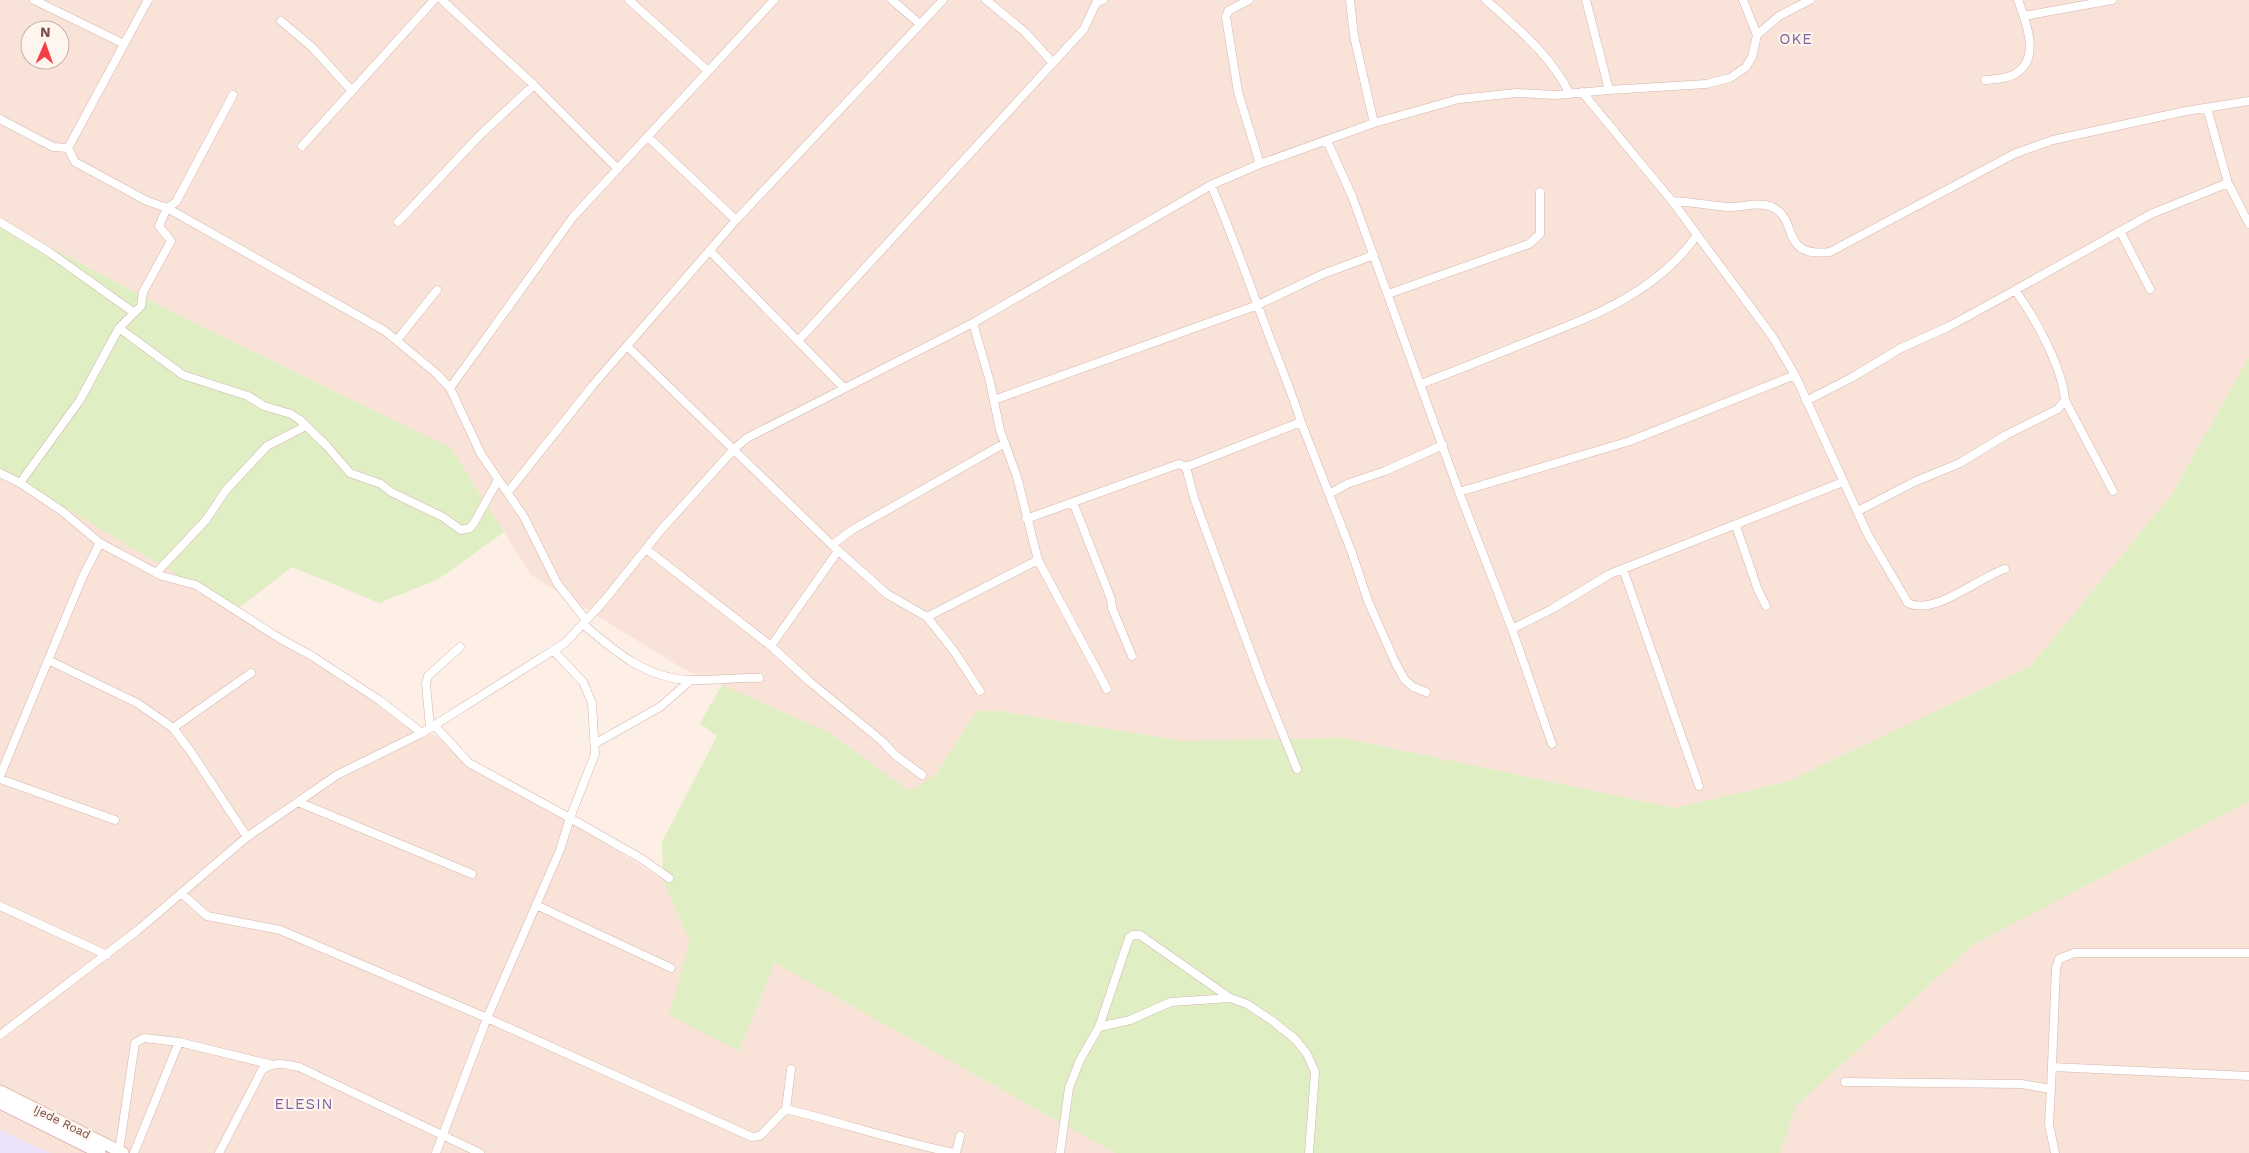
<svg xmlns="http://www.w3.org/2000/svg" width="2249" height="1153" viewBox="0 0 2249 1153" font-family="'Work Sans',sans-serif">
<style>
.residential{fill:#f9e2d7;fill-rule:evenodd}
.education{fill:#ece3fb}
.green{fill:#dfeec3}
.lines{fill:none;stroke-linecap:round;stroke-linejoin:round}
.street-casing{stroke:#d4b5ad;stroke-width:9}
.secondary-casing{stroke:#dab6ad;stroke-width:13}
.street{stroke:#fff;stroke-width:8}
.secondary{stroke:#fff;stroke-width:11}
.labels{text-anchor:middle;stroke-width:4;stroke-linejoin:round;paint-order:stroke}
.street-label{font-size:12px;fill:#7b4d48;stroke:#fff5ef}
.quarter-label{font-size:15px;letter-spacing:1px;fill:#7c639f;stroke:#fff5ef}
</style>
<rect width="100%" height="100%" fill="#feefe6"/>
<path class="residential" d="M0,0H2249V357L2172,494L2031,666L1786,782L1675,808L1343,738L1182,741L999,711H977L936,774L910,791L828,732L682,668L531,575L451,448L172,312L0,220ZM30,30H60V60H30Z
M0,469L204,590L663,880L690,942L670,1015L739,1051L775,963L1115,1153H0Z
M2249,801V1153H1780L1796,1106L1974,944Z"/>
<path class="education" d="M0,1130L50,1153H0Z"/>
<path class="green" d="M0,220L172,312L451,448L504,532L437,580L379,603L292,567L236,610L0,469Z
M2249,357V801L1974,944L1796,1106L1780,1153H1115L775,963L739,1051L669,1015L690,942L663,880L662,842L717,736L700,723L722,685L828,732L910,791L936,774L977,711H999L1182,741L1343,738L1675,808L1786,782L2031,666L2172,494Z"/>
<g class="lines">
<defs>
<path id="street" d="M34,0L124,44
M148,0L68,148L75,162L147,201L167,208L385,331L437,374L450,388L481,454L524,517L557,583L586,620
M442,0L534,85L617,168
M629,0L708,71
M892,0L920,24
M986,0L1025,32L1053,63
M1249,0L1228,11L1226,17L1238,92L1260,164
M1350,0L1354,36L1374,123
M1486,0C1518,29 1550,54 1570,94
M1586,0L1609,90
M2024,16L2112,0
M281,21L312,47L352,91
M1757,35L1779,16L1810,0
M1985,80C1996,79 2010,79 2019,71C2040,56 2025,19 2018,0
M1582,92L1672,201L1772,336L1795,375L1868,535L1908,603C1935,616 1979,577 2005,569
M0,119L53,147L68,148
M648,137L736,220
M1327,141L1352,196L1459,492L1512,629L1552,744
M302,146L434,0
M2228,183L2249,224
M1211,185C1234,238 1252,292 1273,346C1283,372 1293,396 1301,422L1352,553L1368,601L1396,664L1405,680L1413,687L1426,692
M1672,201C1690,202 1708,205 1726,207C1740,208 1759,201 1772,207C1800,219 1778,258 1830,252L2014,154L2053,140L2186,111L2249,101
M0,222L49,252L133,312
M398,222L480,135L534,85
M2121,233L2150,289
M710,251L843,387
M1388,294L1529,244L1540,234V192
M973,323L990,382L1000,430L1017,477L1038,560L1107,689
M119,328L183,375L248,396L264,406L291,414L300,420L326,445L350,473L381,484L391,492L443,517L461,530L470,528L474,523L498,480
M397,340L437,290
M798,341L1084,29L1096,3L1103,0
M628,347L832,545L887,594L927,617L954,651L980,691
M1421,384C1458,370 1495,355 1532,340C1594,316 1657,292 1697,235
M450,388L573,217L774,0
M994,400L1258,305L1323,274L1374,255
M2065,400L2113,491
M1806,401L1851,378L1901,348L1948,327L2001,298L2151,214L2228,183L2207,108
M1186,467L1301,422
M0,473L20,483L62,511L100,543L162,576L196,585L279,638L312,656L379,700L422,733
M20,483L80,400L119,328L141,306L143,292L171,241L159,226L167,208L176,202L233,95
M508,492L593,385L736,220L943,0
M1459,492L1630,441L1795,375
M1329,494L1347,484L1385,471L1443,445
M1073,502L1111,599L1112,608L1132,656
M1858,511L1914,482L1960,463L2006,435L2058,409L2065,400C2062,366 2035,318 2015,290
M1026,519L1179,464L1186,467L1195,501L1261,680L1297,769
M1736,526L1758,590L1766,606
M832,545L852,530L1005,443
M646,549L771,646L810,682L882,741L895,755L922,775
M1623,569L1699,786
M156,573L206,520L226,490L267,446L306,426
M927,617L1038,560
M583,624C614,651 647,679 690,680C713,681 736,677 759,678
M1512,629L1552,609L1610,574L1843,482
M771,646L838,551
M553,650L583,682L592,703L595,754L570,818L642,859L669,878
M48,660L137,703L173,728L191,752L247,837
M434,725L469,763L570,818L560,850L487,1018L436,1153
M430,727L426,684L428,676L460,647
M173,728L251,673
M596,743L660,707L691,680
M0,776L83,576L100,543
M0,779L115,820
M298,802L472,874
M181,893L207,916L280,930L487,1018L752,1137L760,1136L786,1109L791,1069
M536,905L671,968
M0,906L107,955
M1099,1027L1130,1020L1171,1002L1230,998
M0,1035L138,930L247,837L337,775L422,733L565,643L603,602L661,530L734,449L747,438L973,323L1211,185L1260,164L1374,123L1459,99L1517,93L1555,95L1609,90L1706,84L1730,78L1746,67L1752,57L1757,35L1743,0
M2052,1067L2249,1076
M1845,1082L2021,1084L2051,1089L2049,1124L2055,1153
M2051,1089L2056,968L2059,959L2074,953H2249
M786,1109C842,1123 897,1141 954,1153
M119,1151L135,1043L144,1038L179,1042
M134,1153L179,1042L269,1064
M219,1153L262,1070C274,1061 285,1064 299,1067L480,1153
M956,1153L960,1136
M1060,1153L1069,1088L1080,1060L1099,1027L1129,938L1133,935H1140L1230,998L1247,1004L1271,1020L1295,1039L1307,1054L1315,1072L1309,1153"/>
<path id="secondary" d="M0,1091L123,1153
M0,1103L100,1153"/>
</defs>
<use href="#street" class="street-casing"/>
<use href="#secondary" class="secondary-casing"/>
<use href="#street" class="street"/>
<use href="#secondary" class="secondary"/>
</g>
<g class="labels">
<g class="street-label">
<text transform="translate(62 1122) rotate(26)" y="4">Ijede Road</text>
</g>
<g class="quarter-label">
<text x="1796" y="44">OKE</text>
<text x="304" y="1109">ELESIN</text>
</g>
</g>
<g transform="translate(45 45) rotate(2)"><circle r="24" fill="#fff5ef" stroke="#cab2ac"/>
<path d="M0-4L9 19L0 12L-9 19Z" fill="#f44044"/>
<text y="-8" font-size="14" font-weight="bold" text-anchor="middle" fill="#7b4d48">N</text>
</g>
</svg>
